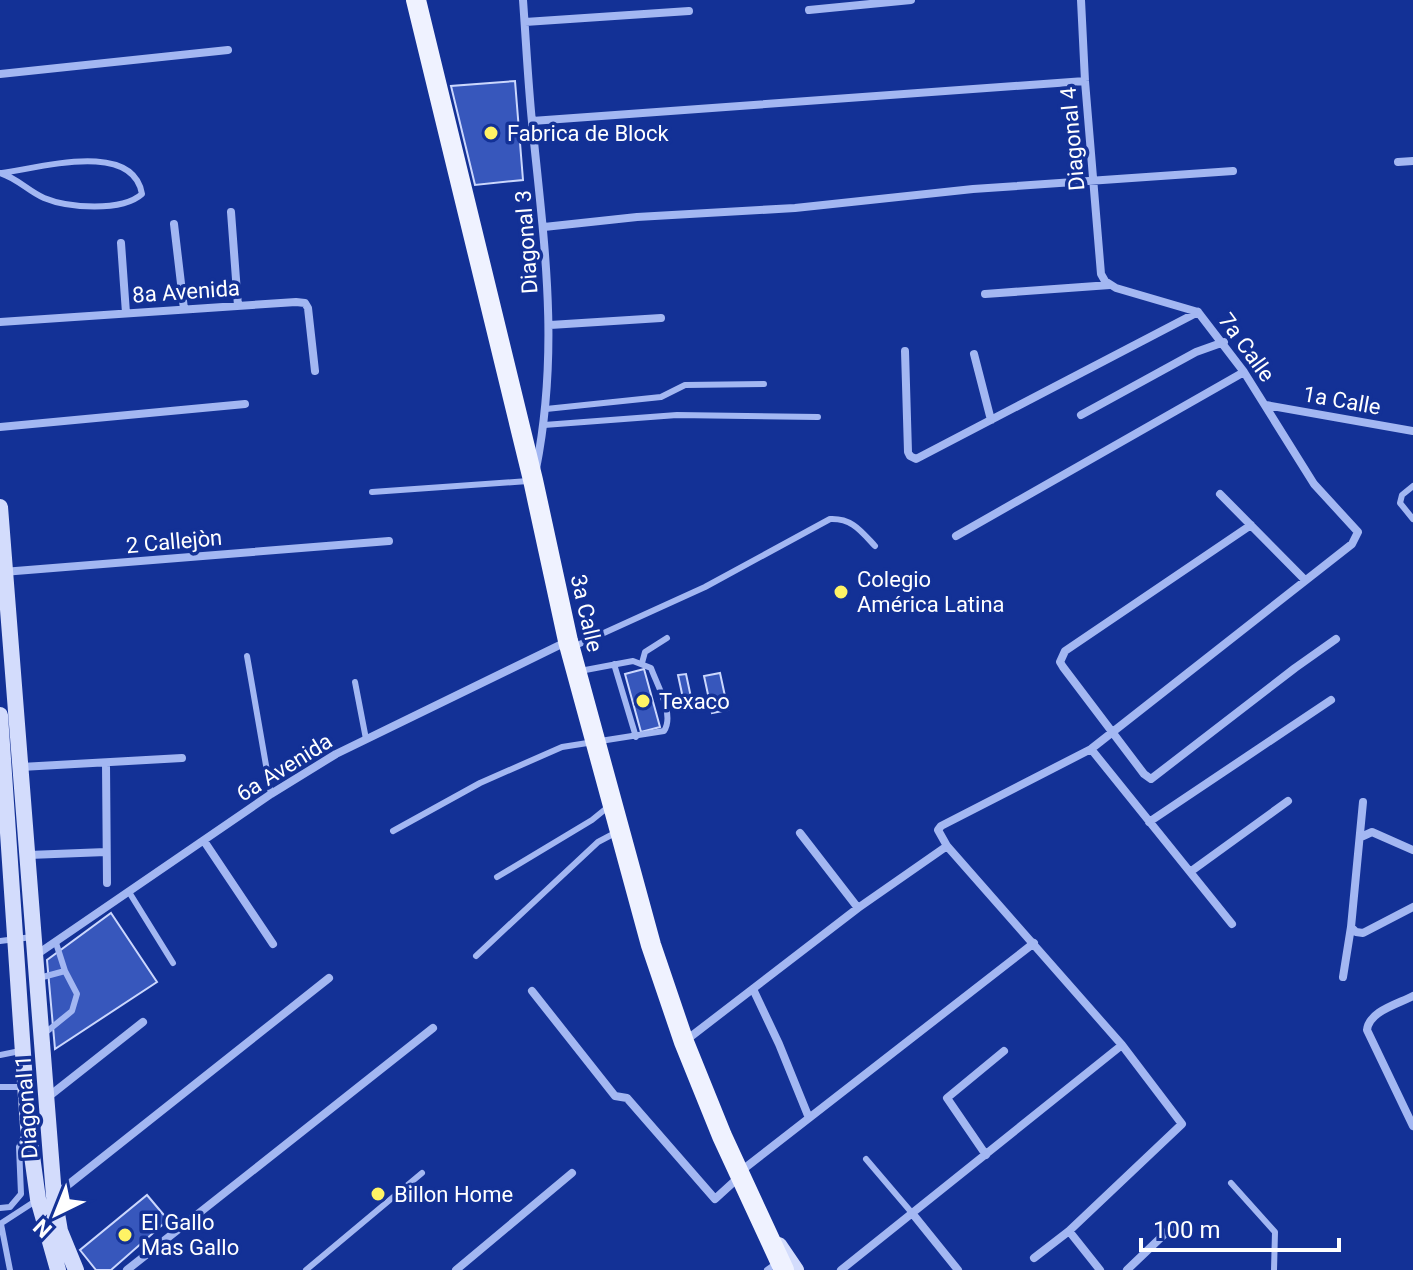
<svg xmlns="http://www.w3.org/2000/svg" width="1413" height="1270" viewBox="0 0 1413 1270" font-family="Roboto,sans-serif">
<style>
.building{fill:#3757bc;stroke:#cbd7fd;stroke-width:2}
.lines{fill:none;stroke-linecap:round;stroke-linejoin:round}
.lane{stroke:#a3b7f2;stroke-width:6}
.street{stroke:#a3b7f2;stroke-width:8}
.secondary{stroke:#d3dcfc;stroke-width:16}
.primary{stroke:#eff2ff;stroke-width:20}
.poi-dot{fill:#fff365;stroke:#133196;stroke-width:3}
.labels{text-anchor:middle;stroke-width:7;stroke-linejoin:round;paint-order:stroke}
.poi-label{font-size:22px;fill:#fff;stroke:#133196;text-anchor:start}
.street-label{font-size:22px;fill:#fff;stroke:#133196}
</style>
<rect width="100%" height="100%" fill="#133196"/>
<path class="building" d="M515,81L523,180L475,185L451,86Z
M644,669L660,727L641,732L625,674Z
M720,673L728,710L712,713L704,676Z
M686,674L692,702L684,703L678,675Z
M111,913L157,982L55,1049L47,960Z
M147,1195L168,1220L111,1270H96L80,1250Z"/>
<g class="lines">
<path class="lane" d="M0,173C17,178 28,191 44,198C68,208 122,212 142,194C133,140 39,168 2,173
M546,409L661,397L685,385L764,384
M544,425L677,415L818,417
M1413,486L1402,495L1400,503L1413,519
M372,492L528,481
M573,647L705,587L830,519C852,518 861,531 875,546
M247,656L271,794
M642,663L645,652L667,638
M614,664L636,737
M355,682L366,739
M393,831L480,783L562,747L664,731C675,715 657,685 651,668L633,661L580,671
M497,877L592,820L608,807
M129,892L173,963
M0,941L32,937
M56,943L65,971
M476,956L598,842L615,833
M39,978L65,971L77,994L72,1011L45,1033
M0,1055L20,1051
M0,1087H24
M866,1159L912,1213
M1231,1183L1275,1232L1274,1270
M0,1208L10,1207L21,1194L19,1147L25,1134
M0,1224L37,1200
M1,1224L10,1270
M306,1270L422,1173
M767,1270L774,1265"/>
<path class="street" d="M523,0C526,41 528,82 532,122C544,243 560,347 536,469
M1081,0L1085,81L1101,274L1105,281L1116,288L1198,312
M809,10L911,0
M525,22L689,11
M0,74L228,50
M532,121L1085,81
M1398,162L1413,161
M231,212L238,306
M174,224L184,309
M544,227L637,217L795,208L973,189L1233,171
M121,243L126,313
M985,294L1110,285
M0,322L296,302L305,303L308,308L315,371
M550,325L661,318
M905,351L908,452L910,456L916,459L1198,312
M974,354L991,420
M1266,405L1413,431
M1081,415L1196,352L1224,342
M0,427L245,404
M1220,494L1305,580
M1251,525L1065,651L1060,662L1063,667L1144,774L1151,779L1295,668L1336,639
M956,536L1244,372
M3,572L389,541
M1091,749L1232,924
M106,764L107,883
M21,767L182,758
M1363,802L1351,927L1356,932L1363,933L1413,907
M1149,822L1331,700
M800,833L858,908
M1361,837L1372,832L1413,850
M204,841L273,944
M29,855L106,852
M1190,872L1288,801
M36,955L271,794L336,754L568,641
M1343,977L1351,927
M753,989L779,1044L809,1118
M532,991L615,1096L627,1098L715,1199L738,1178
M1413,996C1398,1004 1369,1011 1367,1030L1413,1126
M685,1041L858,908L947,846
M48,1097L143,1022
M986,1155L947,1098L1004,1051
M741,1171L1034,943
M54,1196L329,978
M912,1213L958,1270
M1069,1231L1100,1270
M1034,1258L1069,1231L1182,1124L1122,1045L947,846L938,830L941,826L1091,749L1352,544L1358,532L1314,484L1244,372L1198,312
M127,1270L433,1028
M456,1270L572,1173
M841,1270L1122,1045
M1127,1270L1174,1225"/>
<path class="secondary" d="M0,507L54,1196L60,1231L76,1270
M0,715L28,1127L38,1199L58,1270
M779,1245L796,1270"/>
<path class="primary" d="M416,0L533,480L568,641L651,945L684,1042L722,1136L784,1270"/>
</g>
<g class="poi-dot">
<circle cx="491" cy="133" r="8"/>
<circle cx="841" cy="592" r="8"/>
<circle cx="643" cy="701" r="8"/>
<circle cx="378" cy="1194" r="8"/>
<circle cx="125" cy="1235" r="8"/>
</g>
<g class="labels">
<g class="poi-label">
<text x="507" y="141">Fabrica de Block</text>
<text x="857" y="587">Colegio<tspan x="857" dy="25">América Latina</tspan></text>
<text x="659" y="709">Texaco</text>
<text x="394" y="1202">Billon Home</text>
<text x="141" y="1230">El Gallo<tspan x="141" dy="25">Mas Gallo</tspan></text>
</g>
<g class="street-label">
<text transform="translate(1072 139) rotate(-95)" y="8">Diagonal 4</text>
<text transform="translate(526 242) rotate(-94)" y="8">Diagonal 3</text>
<text transform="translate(186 291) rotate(-4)" y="8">8a Avenida</text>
<text transform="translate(1247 347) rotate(54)" y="8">7a Calle</text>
<text transform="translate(1342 400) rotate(10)" y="8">1a Calle</text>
<text transform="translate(174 541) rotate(-5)" y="8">2 Callejòn</text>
<text transform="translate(587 613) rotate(77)" y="8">3a Calle</text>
<text transform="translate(284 767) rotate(-32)" y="8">6a Avenida</text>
<text transform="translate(26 1107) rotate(-94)" y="8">Diagonal 1</text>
</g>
</g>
<g transform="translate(56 1214) rotate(223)" stroke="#133196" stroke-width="6" paint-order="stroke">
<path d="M0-6L14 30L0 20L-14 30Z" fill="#ffffff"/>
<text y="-12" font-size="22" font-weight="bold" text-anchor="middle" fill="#ffffff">N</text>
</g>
<path d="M1141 1238v12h198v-12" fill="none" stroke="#ffffff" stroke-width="4"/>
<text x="1153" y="1238" font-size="24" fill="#ffffff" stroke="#133196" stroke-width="6" paint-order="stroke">100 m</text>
</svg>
